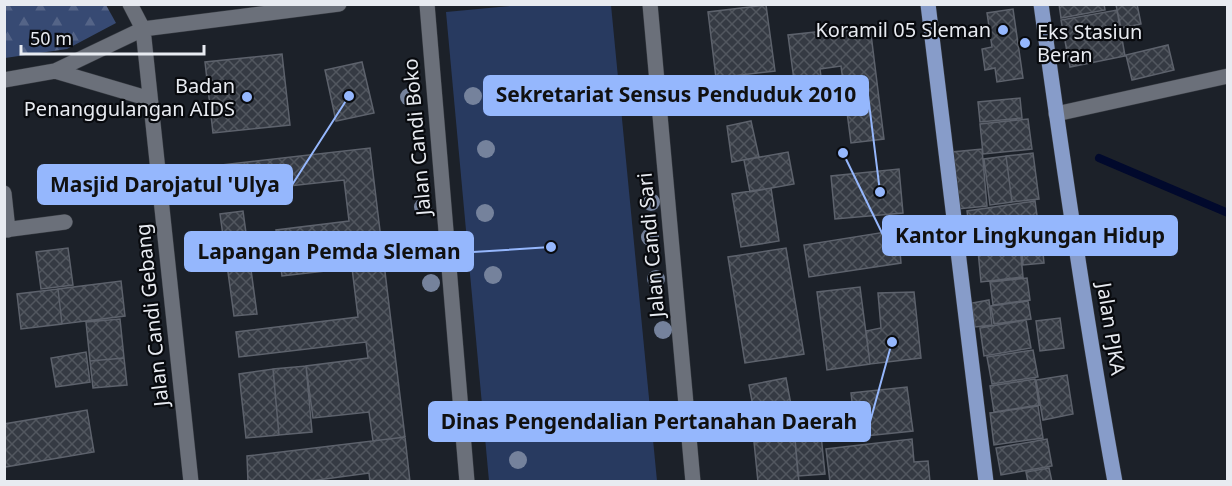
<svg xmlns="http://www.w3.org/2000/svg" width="1232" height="486" viewBox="0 0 1232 486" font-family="'Noto Sans',sans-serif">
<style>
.forest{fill:url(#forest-firs)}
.green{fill:#283a60}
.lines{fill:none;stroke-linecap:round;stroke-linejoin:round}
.stream{stroke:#01092c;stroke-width:8}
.building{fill:url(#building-cross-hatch);stroke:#5d626c;stroke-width:1.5}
.minor-casing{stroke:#383c43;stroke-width:16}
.major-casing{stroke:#383c43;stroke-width:16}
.minor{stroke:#6b707a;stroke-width:15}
.major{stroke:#879cc9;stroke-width:15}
.tree{fill:#75829c}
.poi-dot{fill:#95b7fd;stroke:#080a0e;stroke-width:2}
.labels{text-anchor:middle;stroke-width:4.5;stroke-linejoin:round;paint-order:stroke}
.poi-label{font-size:20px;fill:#e8ebf1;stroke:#080a0e;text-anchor:end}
.street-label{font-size:20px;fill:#e8ebf1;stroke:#080a0e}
.leader{fill:none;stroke:#95b7fd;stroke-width:2}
.callout-dot{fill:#95b7fd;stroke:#080a0e;stroke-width:2}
.callout{fill:#95b7fd;stroke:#95b7fd;stroke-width:2}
.callout-label{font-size:21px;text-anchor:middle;font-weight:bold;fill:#111}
</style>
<defs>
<pattern id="forest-firs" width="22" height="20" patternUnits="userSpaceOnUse" patternTransform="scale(1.5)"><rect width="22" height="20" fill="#374a73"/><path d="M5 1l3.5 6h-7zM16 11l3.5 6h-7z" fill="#546487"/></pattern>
<pattern id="building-cross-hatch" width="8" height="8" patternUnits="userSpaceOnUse" patternTransform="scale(1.5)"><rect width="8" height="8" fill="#353a43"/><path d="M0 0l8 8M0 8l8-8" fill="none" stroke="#52575f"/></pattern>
</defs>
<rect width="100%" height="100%" fill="#1c2129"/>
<path class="forest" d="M4,5H106L116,23L67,49L5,58Z"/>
<path class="green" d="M530,4L611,5L657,481H489L446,12Z"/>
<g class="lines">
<path class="stream" d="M1099,158L1228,213"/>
</g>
<path class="building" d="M1059,4H1104L1105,10L1061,18Z
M1137,4L1141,24L1121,28L1116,5Z
M766,5L775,71L716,78L708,12Z
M1013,9L1023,78L997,82L995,68L985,70L982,49L992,47L987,13Z
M1117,10L1125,56L1070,67L1061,20Z
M870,26L884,139L851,143L841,66L820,69L824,99L797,103L788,35Z
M1168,45L1174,70L1132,80L1126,55Z
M282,54L290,125L213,133L205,62Z
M362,62L374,113L336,121L325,70Z
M1020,98L1022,118L980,122L978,102Z
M1028,119L1032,149L983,154L980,124Z
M751,121L759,157L732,162L727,126Z
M370,148L405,437L373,441L369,412L313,418L306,366L368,358L366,342L239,357L236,332L358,317L352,268L282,276L276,230L349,221L344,180L225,193L222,165Z
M982,149L987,206L957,209L952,152Z
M788,152L794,184L750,192L744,160Z
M1033,153L1039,199L1012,202L1006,156Z
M1006,156L1012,202L990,205L984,159Z
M899,169L903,213L835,219L831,176Z
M771,188L779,241L741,247L732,194Z
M1035,201L1039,230L971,241L967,211Z
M243,211L257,314L234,316L220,214Z
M898,230L901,263L809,277L804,245Z
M1041,232L1044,263L1023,265L1021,234Z
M1019,235L1023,277L981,282L977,240Z
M68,248L73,285L41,289L36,252Z
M786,248L804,354L745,363L728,257Z
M1027,278L1030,300L993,305L990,282Z
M121,281L125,316L62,324L58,289Z
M860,287L870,364L827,370L817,292Z
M58,289L62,324L21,329L17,294Z
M914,292L921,358L870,364L866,331L881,328L878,293Z
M989,300L992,325L975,327L972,303Z
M1028,301L1031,319L994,324L991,306Z
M1060,318L1064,348L1040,351L1036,321Z
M120,319L124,358L90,361L86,322Z
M1026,320L1031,348L984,356L980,328Z
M1033,350L1038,377L992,384L987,357Z
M86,352L90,382L56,387L51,358Z
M124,358L127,385L93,388L90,361Z
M306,366L312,432L279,435L273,369Z
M273,369L279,435L246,438L239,374Z
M1067,375L1073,414L1043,420L1036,380Z
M786,378L794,421L757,428L749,385Z
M1035,379L1039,405L994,412L990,386Z
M907,387L913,431L856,437L851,393Z
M1038,406L1043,438L994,445L990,413Z
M87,410L94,452L5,467L4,424Z
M820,425L825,474L798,476L794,428Z
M405,437L410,482H370L369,473L303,482H248L247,456Z
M795,439L799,482H758L754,442Z
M912,439L914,462L928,461L930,482H830L826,449Z
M1047,439L1052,466L1001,475L996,448Z
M1049,468L1052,482H1028L1026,472Z"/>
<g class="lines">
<defs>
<path id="minor" d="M130,4L143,29L191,482
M427,4L467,482
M650,4L693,482
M55,71L150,99
M4,80L55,71L143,29L339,4
M1056,114L1228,76
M4,193L8,230
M4,230L65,222"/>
<path id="major" d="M928,4L986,482
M1041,4C1063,164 1086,323 1115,482"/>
</defs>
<use href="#minor" class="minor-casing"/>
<use href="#major" class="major-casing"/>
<use href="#minor" class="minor"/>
<use href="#major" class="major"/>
</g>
<g class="tree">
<circle cx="473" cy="96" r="9"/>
<circle cx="409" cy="97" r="9"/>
<circle cx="486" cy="149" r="9"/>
<circle cx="651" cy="202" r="9"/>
<circle cx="423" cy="207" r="9"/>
<circle cx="485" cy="213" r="9"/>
<circle cx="650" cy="237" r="9"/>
<circle cx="493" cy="275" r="9"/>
<circle cx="656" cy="279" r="9"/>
<circle cx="431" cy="283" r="9"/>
<circle cx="663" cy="330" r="9"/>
<circle cx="518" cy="460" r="9"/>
</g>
<g class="poi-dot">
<circle cx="1003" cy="30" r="6"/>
<circle cx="1025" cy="43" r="6"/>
<circle cx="247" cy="97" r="6"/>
</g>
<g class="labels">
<g class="poi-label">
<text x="991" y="37">Koramil 05 Sleman</text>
<text x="1037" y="39" text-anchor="start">Eks Stasiun<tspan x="1037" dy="23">Beran</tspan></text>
<text x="235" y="93">Badan<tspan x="235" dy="23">Penanggulangan AIDS</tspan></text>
</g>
<g class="street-label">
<text transform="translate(417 137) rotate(-95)" y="7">Jalan Candi Boko</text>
<text transform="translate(651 245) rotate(-95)" y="7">Jalan Candi Sari</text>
<text transform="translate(152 315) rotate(-96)" y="7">Jalan Candi Gebang</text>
<text transform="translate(1111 329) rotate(81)" y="7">Jalan PJKA</text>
</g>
</g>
<path class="leader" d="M880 192L868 95M349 96L292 185M843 153L883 235M551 247L473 252M892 342L870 422"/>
<g class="callout-dot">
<circle cx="880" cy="192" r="6"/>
<circle cx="349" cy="96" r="6"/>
<circle cx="843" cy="153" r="6"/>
<circle cx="551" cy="247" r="6"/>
<circle cx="892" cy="342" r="6"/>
</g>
<g class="callout">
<rect x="484" y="76" width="384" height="39" rx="6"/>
<rect x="38" y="165" width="254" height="39" rx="6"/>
<rect x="883" y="216" width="294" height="39" rx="6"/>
<rect x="185" y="232" width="288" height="39" rx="6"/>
<rect x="429" y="402" width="441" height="39" rx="6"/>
</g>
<g class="callout-label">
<text x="676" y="102">Sekretariat Sensus Penduduk 2010</text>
<text x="165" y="192">Masjid Darojatul 'Ulya</text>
<text x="1030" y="243">Kantor Lingkungan Hidup</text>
<text x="329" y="259">Lapangan Pemda Sleman</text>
<text x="649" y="429">Dinas Pengendalian Pertanahan Daerah</text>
</g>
<rect width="1232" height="486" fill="none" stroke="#e8ebf1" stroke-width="12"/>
<path d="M21 45v9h183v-9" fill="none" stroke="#e8ebf1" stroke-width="3"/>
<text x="30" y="45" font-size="18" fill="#e8ebf1" stroke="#080a0e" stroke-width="4.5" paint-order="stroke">50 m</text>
</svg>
